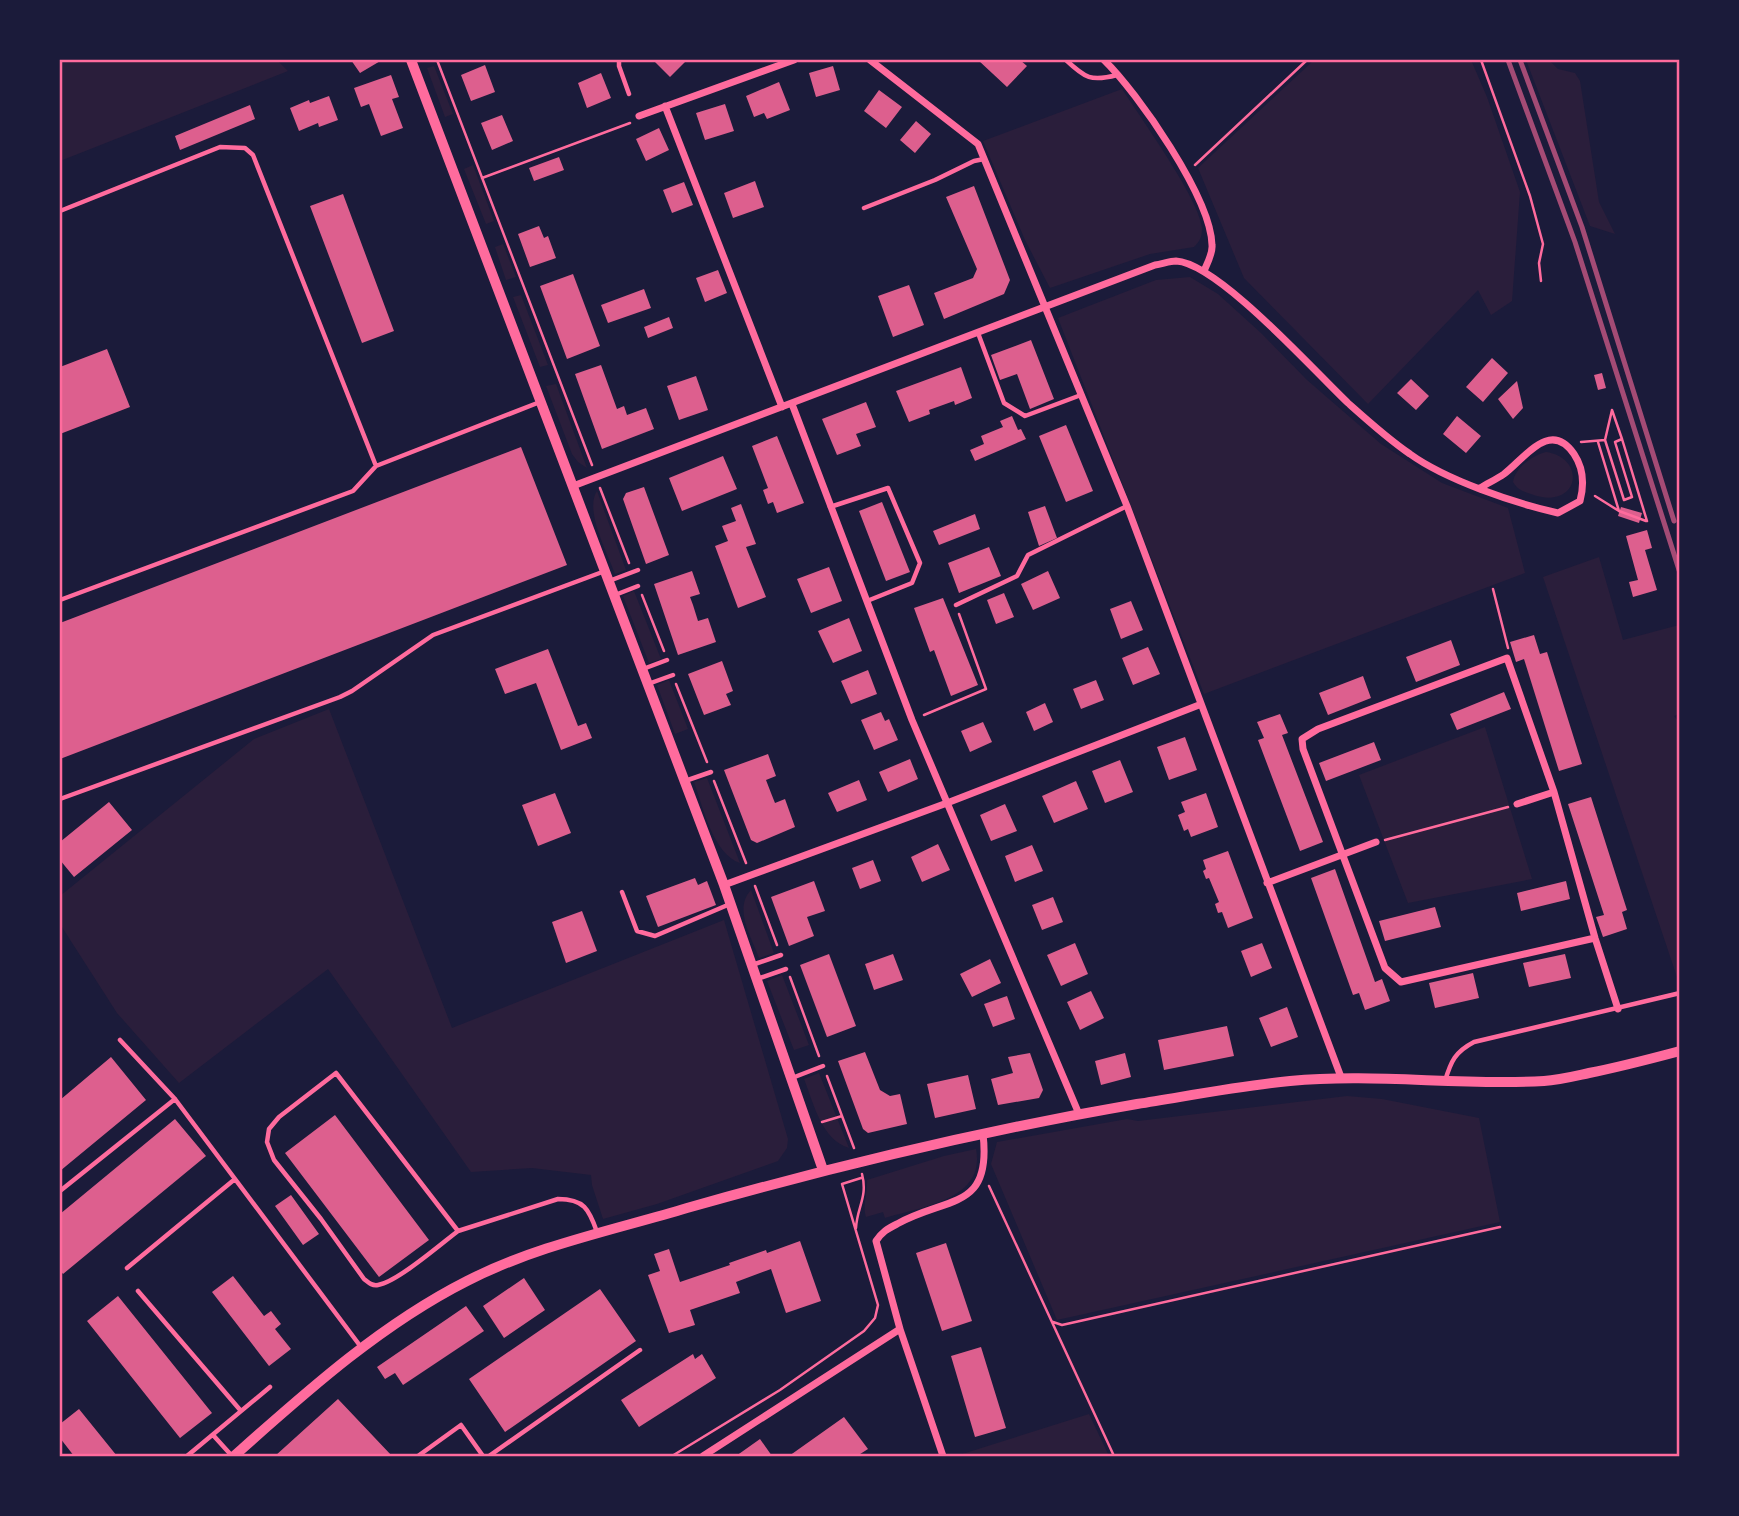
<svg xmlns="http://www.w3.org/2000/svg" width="1739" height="1516" viewBox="0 0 1739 1516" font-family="Lato,sans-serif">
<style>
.green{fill:#2a1e3b}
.building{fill:#dd5f8e}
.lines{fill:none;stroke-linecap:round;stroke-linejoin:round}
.path{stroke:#ff6b9d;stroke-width:2.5}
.service{stroke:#ff6b9d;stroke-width:4.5}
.minor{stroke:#ff6b9d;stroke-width:7}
.tertiary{stroke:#ff6b9d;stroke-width:10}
.rail{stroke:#a44b75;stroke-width:5}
.neatline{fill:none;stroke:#ff6b9d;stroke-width:2.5}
</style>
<rect width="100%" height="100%" fill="#1b1b3a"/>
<path class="green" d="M60,60H277L288,71L60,161Z
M1314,60H1471L1487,97L1520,192L1512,301L1491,315L1478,290L1368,404L1244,278L1198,168Z
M1526,60H1549L1558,69L1575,73L1580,81L1599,202L1615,234L1590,226Z
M434,66L453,114L445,117L427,68Z
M1122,89C1140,117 1200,200 1202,228C1202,237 1200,241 1194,247L1150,254L1050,288L1025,240L983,141Z
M473,165L494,221L486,224L464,169Z
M503,244L516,277L506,280L495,247Z
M1190,277L1218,294L1261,333L1307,380L1381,444L1442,483L1508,508L1525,573L1204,694L1058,318L1156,280Z
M521,295L548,365L540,367L513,297Z
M556,384L587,468L578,462L572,454L546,386Z
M1546,452C1588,458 1579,512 1531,494C1522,491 1518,490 1513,482C1515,468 1533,455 1546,452Z
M597,491L626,570L615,574C608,554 584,510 597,491Z
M1599,557L1623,640L1679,625V714L1674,716L1680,723L1679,983L1543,577Z
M634,591L661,659L649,663L623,596Z
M669,680L688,729L675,734L657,685Z
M329,709L452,1028L724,920L788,1139L787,1148L778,1161L657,1204L603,1219L592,1185L591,1175L532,1168L471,1172L328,969L179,1083L117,1013L60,924V896L254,739Z
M1485,727L1532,879L1408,903L1359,775Z
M707,778L740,863C713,854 703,807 694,782Z
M751,890L774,953L759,958C752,938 733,909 751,890Z
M782,975L809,1045L794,1050L767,981Z
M819,1073L849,1148C821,1139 814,1104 804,1079Z
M1347,1096L1382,1099L1479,1118L1500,1222L1057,1320L991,1164L997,1142L1127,1119L1138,1121Z
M976,1149C986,1200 921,1207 885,1218L883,1212L866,1217C862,1204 868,1193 867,1180L944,1156Z
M1089,1414L1109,1456H956Z"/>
<path class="building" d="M351,60H382L360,73Z
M653,60H687L670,77Z
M978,60H1020L1027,66L1007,87Z
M485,65L495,92L471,101L461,75Z
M833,66L840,90L816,97L809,73Z
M601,73L611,98L587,108L578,83Z
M391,75L399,97L392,99L403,128L381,136L369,104L361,107L354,88Z
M779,82L790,110L767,119L764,113L754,117L746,96Z
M879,90L902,107L886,128L864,111Z
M329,96L338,120L319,127L318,123L299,131L290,108L309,100L310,103Z
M725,104L734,131L705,140L696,113Z
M250,105L255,119L180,150L175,136Z
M502,115L513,141L492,150L481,123Z
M916,121L931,134L915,153L900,140Z
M659,128L669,150L646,161L636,139Z
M559,157L564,170L534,181L529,168Z
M755,181L764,207L733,218L724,193Z
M684,182L693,205L672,213L663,190Z
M974,186L1010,280L1004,294L944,319L934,293L973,278L977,269L946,197Z
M343,194L394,331L362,343L310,206Z
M539,226L544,238L548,236L556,258L530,267L518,234Z
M718,270L727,293L705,302L696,278Z
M573,274L600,346L567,359L540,286Z
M909,285L924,325L893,337L878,296Z
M644,289L651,308L608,323L601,305Z
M669,317L673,328L648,338L644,327Z
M1031,340L1054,399L1030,409L1017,374L1000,380L991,355Z
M107,349L130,407L60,434V367Z
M1492,358L1508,373L1483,402L1466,387Z
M601,365L617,409L624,406L627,415L646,408L654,429L602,449L575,374Z
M961,367L972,398L955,405L954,401L929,410L930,414L909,422L896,391Z
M1602,373L1606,388L1598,390L1594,375Z
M696,376L708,410L679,420L667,386Z
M1411,379L1429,396L1416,410L1397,393Z
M1517,381L1523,408L1513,419L1498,399Z
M866,402L876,427L856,434L861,446L837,455L822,419Z
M1012,416L1018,430L1021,429L1026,439L975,461L970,450L984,444L981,436L1003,427L1000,421Z
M1457,416L1481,436L1466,453L1443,434Z
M1066,425L1093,491L1066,502L1039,436Z
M777,436L804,503L777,513L773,502L768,504L763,490L768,488L752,446Z
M521,447L567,565L60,759V623Z
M723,456L737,489L682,511L669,478Z
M644,487L669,555L646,564L623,499L626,493Z
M882,502L910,572L886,581L859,511Z
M741,504L756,544L746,547L766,597L738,608L715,546L728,541L722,526L736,521L731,508Z
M1045,506L1057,538L1039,546L1028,512Z
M1621,507L1642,513L1639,523L1618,516Z
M975,514L980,529L939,545L933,531Z
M1647,530L1652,548L1645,550L1657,590L1633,597L1629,582L1638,580L1626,536Z
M989,547L1001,576L959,593L948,563Z
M829,567L842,601L811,613L797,579Z
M692,571L700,594L690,597L693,605L698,621L708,618L716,642L678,655L654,584Z
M1048,571L1060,598L1033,610L1021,584Z
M1004,593L1014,617L996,624L987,600Z
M943,598L978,685L951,696L934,650L930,652L914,608Z
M1131,601L1143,630L1121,639L1110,609Z
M849,618L862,651L833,663L818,631Z
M1534,635L1540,654L1547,652L1582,764L1559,771L1524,659L1516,662L1510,642Z
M1451,640L1460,665L1416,682L1406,657Z
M1148,647L1160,674L1133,685L1122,658Z
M548,649L578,726L586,723L592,738L561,750L536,683L505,694L495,669Z
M722,661L733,691L726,694L731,705L704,715L688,674Z
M868,670L877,694L851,704L841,681Z
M1363,676L1371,698L1328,715L1319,693Z
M1096,680L1104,700L1081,709L1073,689Z
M1504,692L1511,709L1457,730L1450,714Z
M1045,703L1053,722L1034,731L1026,712Z
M881,712L885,721L889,719L898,740L874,750L861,720Z
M1280,714L1288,733L1282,735L1323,842L1300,851L1258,740L1264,738L1257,722Z
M983,722L992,742L970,752L961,731Z
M1185,737L1197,770L1169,780L1157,747Z
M1374,742L1381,760L1326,781L1319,763Z
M768,754L776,776L766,780L771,793L775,803L785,799L795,827L757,843L751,840L724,770Z
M910,759L918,779L888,792L879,772Z
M1120,760L1133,792L1105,803L1092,771Z
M859,780L867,800L837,812L828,793Z
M1076,781L1088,809L1054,823L1042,796Z
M555,793L571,833L538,846L522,805Z
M1206,793L1218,827L1191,837L1188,829L1184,831L1178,815L1185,812L1181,802Z
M1591,797L1627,910L1622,912L1627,929L1603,937L1596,917L1604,915L1568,804Z
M109,802L132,830L74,877L60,860V842Z
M1005,804L1017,831L991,841L980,815Z
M938,844L950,870L922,882L911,857Z
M1032,845L1043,871L1015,882L1005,856Z
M1228,851L1253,918L1228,928L1222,912L1218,913L1215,904L1219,902L1209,878L1206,879L1203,871L1206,869L1203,860Z
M873,860L881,881L860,889L852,868Z
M1335,869L1375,982L1382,979L1390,1001L1365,1010L1359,993L1353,995L1311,878Z
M695,878L698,885L707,881L716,905L658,927L646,896Z
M814,881L825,911L807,917L814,936L789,946L771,897Z
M1566,881L1570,899L1521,911L1517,893Z
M1053,897L1063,922L1042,930L1032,905Z
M1435,907L1441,927L1385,941L1379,921Z
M582,911L597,951L566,963L552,922Z
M1075,943L1088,974L1061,986L1047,955Z
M1262,943L1272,968L1251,977L1241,951Z
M829,954L856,1026L827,1037L800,965Z
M893,954L903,980L874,990L865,964Z
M1565,954L1571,978L1529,987L1523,963Z
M990,959L1001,983L972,997L960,974Z
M1473,973L1479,998L1435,1008L1429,983Z
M1091,991L1104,1018L1080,1030L1067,1002Z
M1007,996L1015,1019L993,1027L984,1004Z
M1287,1007L1298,1037L1271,1047L1259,1018Z
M1227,1026L1234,1056L1164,1070L1158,1040Z
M865,1052L880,1090L890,1096L900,1094L907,1124L868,1133L863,1129L838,1061Z
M1030,1053L1043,1090L1039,1098L998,1105L991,1079L1013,1073L1008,1057Z
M1125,1053L1131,1077L1101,1085L1095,1061Z
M111,1057L146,1100L60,1171V1100Z
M968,1075L976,1109L935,1118L927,1084Z
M335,1115L429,1240L379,1277L285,1153Z
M175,1119L206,1156L63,1274L60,1270V1214Z
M291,1195L319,1234L303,1245L275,1206Z
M800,1241L821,1301L786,1313L771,1269L736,1282L740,1293L690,1310L695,1325L669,1333L648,1275L660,1271L654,1254L669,1249L680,1282L730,1265L729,1263L766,1250L767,1253Z
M946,1243L972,1321L942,1331L916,1253Z
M233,1276L264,1316L271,1311L281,1324L275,1329L291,1349L269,1366L212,1292Z
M524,1278L545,1310L504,1338L483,1306Z
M600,1289L636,1341L505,1432L469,1379Z
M118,1296L212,1413L180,1438L87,1321Z
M466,1306L484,1331L403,1385L395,1373L385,1379L377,1367Z
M981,1347L1006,1428L975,1437L951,1356Z
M693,1354L695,1359L702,1354L716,1378L639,1427L621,1400Z
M338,1399L392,1456H275Z
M79,1409L117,1456H74L60,1438V1424Z
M844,1417L868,1449L857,1456H789Z
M760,1439L772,1456H736Z"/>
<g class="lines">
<path class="path" d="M437,60L592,465
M1481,60L1530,196L1543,244L1539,263L1541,281
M1195,165L1307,60
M482,178L630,123
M1612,410L1605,440L1624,500L1632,497L1615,442L1622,439L1647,521
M1612,410L1622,439
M1581,442L1605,440
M600,488L629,563
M1595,496L1619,511L1598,442
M1619,511L1646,521
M1493,589L1508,648
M642,595L664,651
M676,684L707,762
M924,715L986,689L959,614
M714,781L746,863
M1385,840L1508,807
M755,886L777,945
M790,977L819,1056
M827,1076L854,1148
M822,1122L842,1116
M989,1186L1114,1456
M856,1228C857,1207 868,1197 862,1174
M1053,1322L1062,1325L1500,1227
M672,1456L780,1390L864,1331L875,1318L878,1305L842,1184L861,1178"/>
<path class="service" d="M619,60V66L629,94
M1066,60C1085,78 1091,82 1117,75
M864,208L935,180L974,161L984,159
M60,211L220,147L245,148L253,155L376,466L540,402
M978,333L1004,403L1025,416L1081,395
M830,507L888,488L920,563L912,583L867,601
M609,581L638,570
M615,595L638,586
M60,600L353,491L376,466
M956,605L1017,576L1028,555L1127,506
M643,669L667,660
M648,684L673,675
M685,781L711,772
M60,799L340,697L352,691L433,635L605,571
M622,892L637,931L655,936L730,904
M752,965L781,955
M757,979L786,969
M120,1040L175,1099L361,1347
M792,1078L823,1066
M1445,1081C1451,1061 1455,1052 1474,1042L1680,993
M60,1191L175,1099
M458,1231C441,1244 397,1282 378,1285C372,1286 369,1283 364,1279L321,1219L274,1160L267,1142L269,1129L279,1117L336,1073L458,1231L558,1199C584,1199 589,1209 597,1232
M127,1268L235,1179
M138,1291L241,1411
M213,1435L232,1456
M187,1456L270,1387
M418,1456L461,1425L483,1456
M489,1456L640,1350"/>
<path class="minor" d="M870,60L978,144L1127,506L1341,1077
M1104,60C1138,93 1211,198 1212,245C1213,253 1207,264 1204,271
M665,106L782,407
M639,116L794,60
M792,404L912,720L1079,1114
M573,486L1155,265C1162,264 1170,261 1176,261C1218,263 1315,372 1348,403C1367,420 1388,439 1410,454C1446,480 1514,503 1558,513L1580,501C1584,486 1584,469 1574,454C1550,419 1525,458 1504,474C1497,479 1488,483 1480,488
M1517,804L1554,792
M1267,883L1376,842
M724,885L947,803L1199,705
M1595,938L1401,982L1385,968L1303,749L1302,739L1318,729L1507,658L1554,792L1595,938L1618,1009
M900,1329L876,1241C882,1232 887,1229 897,1224C947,1196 992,1211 983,1134
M703,1456L900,1329L943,1456"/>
<path class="tertiary" d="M411,60L724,885L823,1170
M234,1456C306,1392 380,1325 467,1281C535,1246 614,1230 687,1208C835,1166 985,1130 1137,1104C1188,1096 1239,1086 1290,1081C1375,1073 1459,1086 1544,1081C1559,1080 1575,1076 1589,1073C1620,1067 1650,1059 1680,1051"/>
<path class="rail" d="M1508,60L1575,242L1680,573
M1520,60L1582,227L1674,521"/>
</g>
<rect width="1739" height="1516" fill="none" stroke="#1b1b3a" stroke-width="122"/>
<rect x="61" y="61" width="1617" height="1394" class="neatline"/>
</svg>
